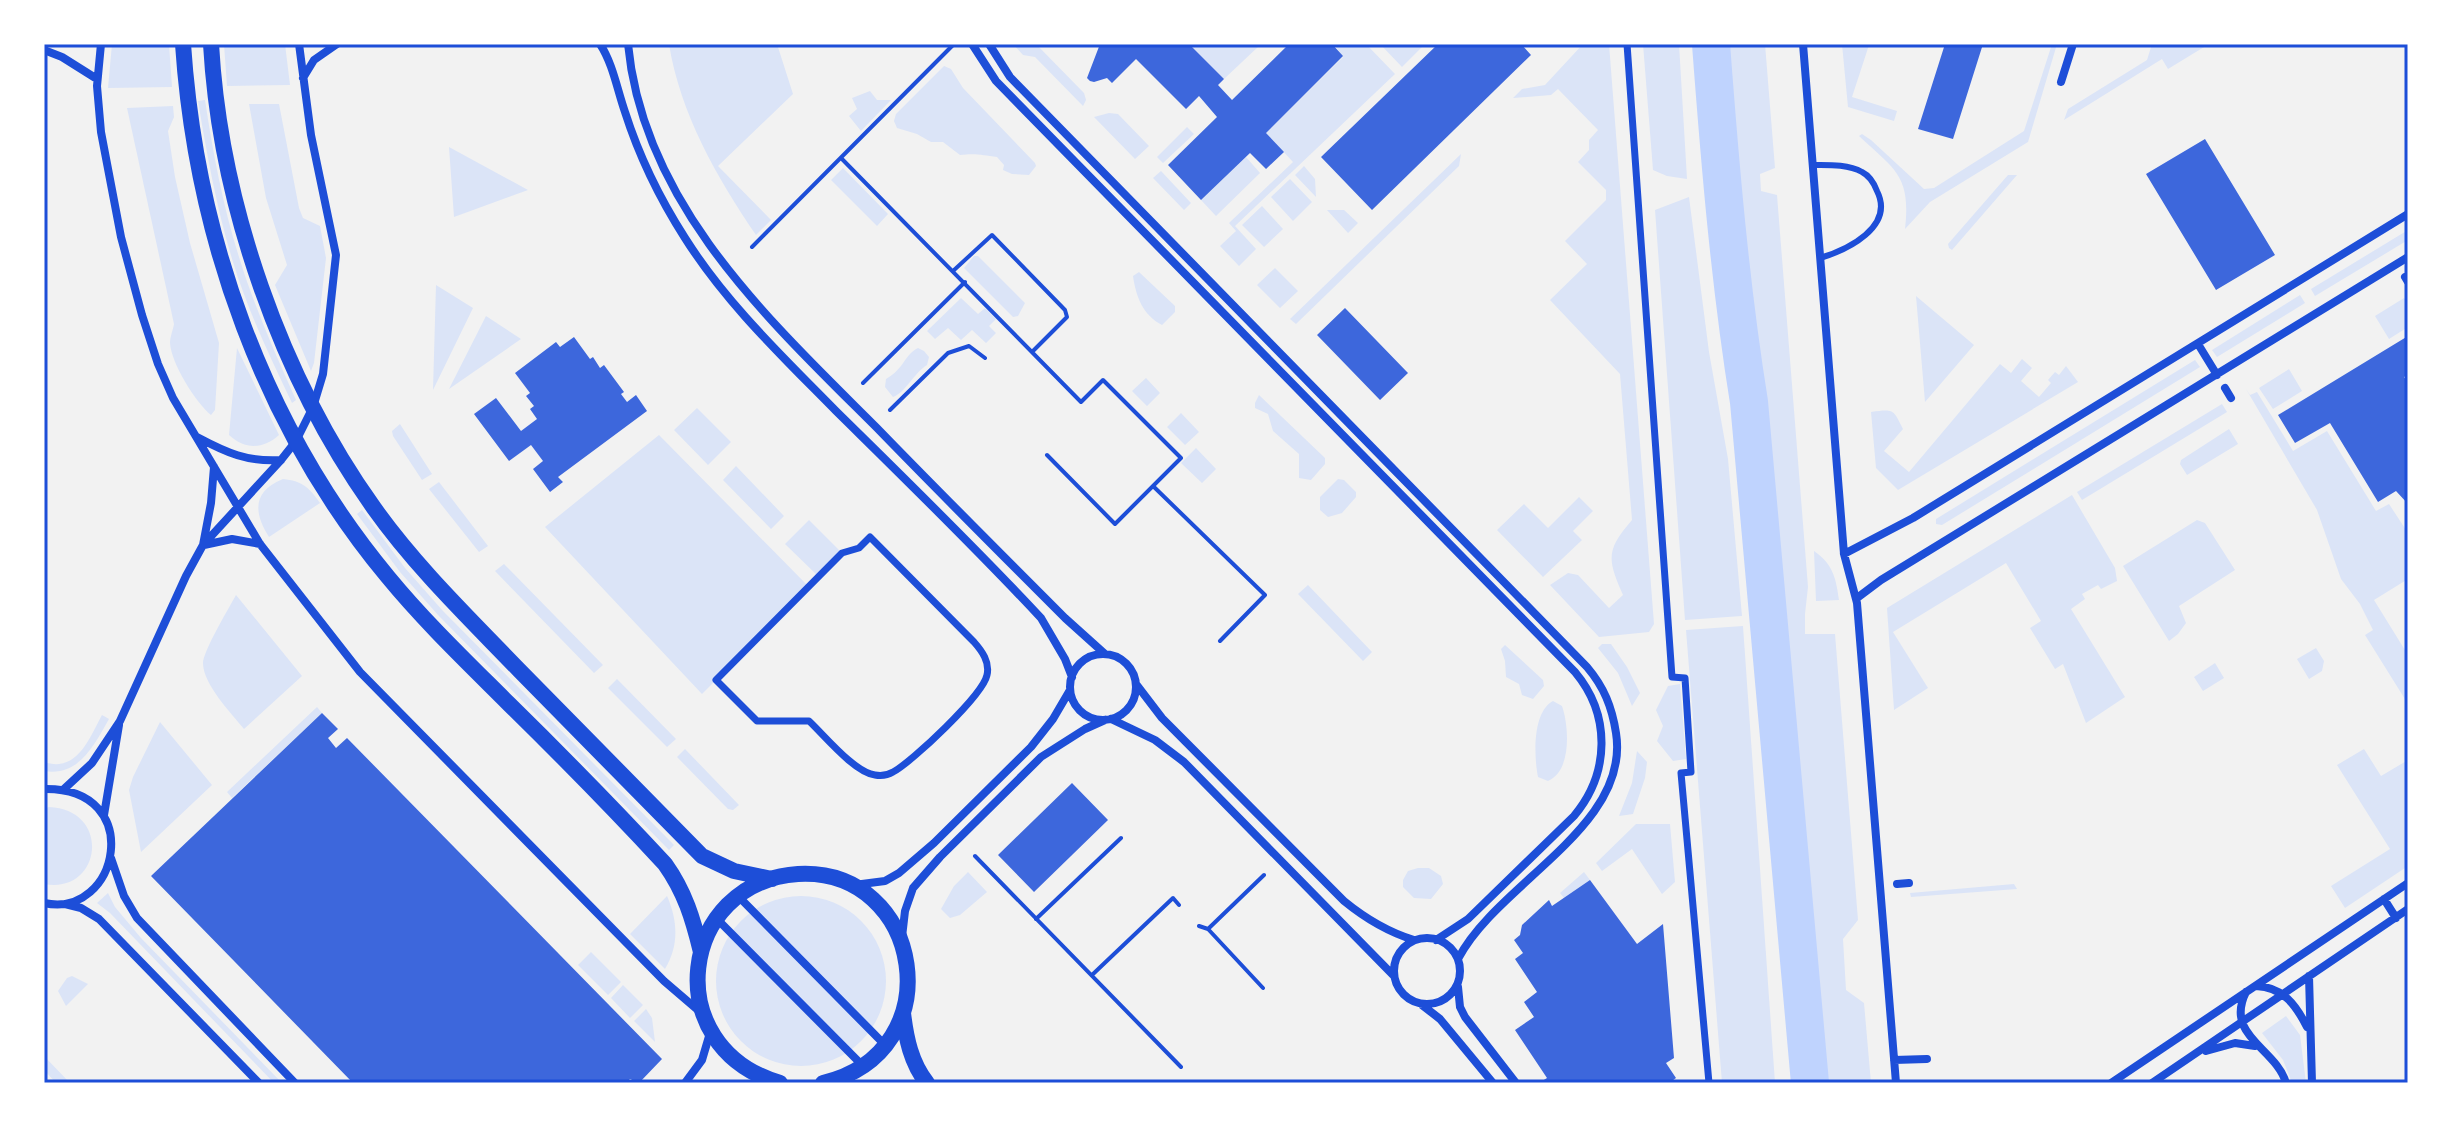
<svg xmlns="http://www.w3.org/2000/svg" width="2452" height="1127" viewBox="0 0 2452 1127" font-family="Inter,sans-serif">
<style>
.green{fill:#dbe4f7}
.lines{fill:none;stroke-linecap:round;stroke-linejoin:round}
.river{stroke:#bfd3fe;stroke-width:38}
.building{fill:#3d67dc}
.path{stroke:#1d4ed8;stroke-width:4}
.service{stroke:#1d4ed8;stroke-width:6}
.pedestrian{stroke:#1d4ed8;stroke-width:7}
.minor{stroke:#1d4ed8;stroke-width:8}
.secondary{stroke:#1d4ed8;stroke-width:16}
.neatline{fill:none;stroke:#1d4ed8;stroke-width:3}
</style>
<rect width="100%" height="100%" fill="#f2f2f2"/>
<path class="green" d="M112,44H169L172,87L108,88Z
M224,44H285L290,85L227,86Z
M669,44H777L793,94L718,166L771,220L756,235C717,178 680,113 669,44Z
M1013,44H1036L1084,93L1086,100L1083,106L1035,57L1023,55Z
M1189,44H1257L1259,46L1224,79Z
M1334,44H1366L1395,74L1235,226L1256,249L1239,266L1220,246L1236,231L1229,223L1293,162L1266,133L1343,57Z
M1380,44H1425L1402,67Z
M1583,44H1609L1654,624L1649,632L1599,637L1550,585L1568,573L1578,575L1609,608L1623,595C1607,559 1606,550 1632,520L1620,374L1550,300L1587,264L1565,241L1606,200V190L1578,162L1589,150V140L1598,130L1558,89L1551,95L1513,98L1522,89L1545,85Z
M1643,44H1679L1687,179L1667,176L1653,170Z
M1727,44H1765L1775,168L1760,174L1761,191L1777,195L1808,587L1805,614V634H1835L1858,920L1843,939L1846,990L1864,1003L1871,1083H1823L1777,546L1763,507L1758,454Z
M1842,44L1869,45L1852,97L1897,111L1894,121L1848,107Z
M2052,44H2057L2028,142L1930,202L1905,229C1911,175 1895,170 1859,136L1862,134L1871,140L1924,189L1934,188L2024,131Z
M2152,44H2209L2168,69L2162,59L2064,120L2068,109L2147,60Z
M944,66L951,69L963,88L1035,163L1036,166L1029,175L1012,174L1003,170L1004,165L997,157C983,155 975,153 960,155L943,142H931L917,134L897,128L894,121L896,114Z
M870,91L877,100H891L861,131L849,116L857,109L852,98Z
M205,100C213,153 223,206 239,257C254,306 275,353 296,400L292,403C270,357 248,311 233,262C217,210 207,155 198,101Z
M249,104H279L299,208L303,218L320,226L326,258L314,363L311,371L275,285L287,265L266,198Z
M173,106L174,117L168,131L175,177L190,243L219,343L215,410L211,415C196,403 171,363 170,343C170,337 173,330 174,324L127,108Z
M1109,113L1118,114L1149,146L1135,159L1094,117Z
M1187,127L1194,134L1163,163L1157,157Z
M449,147L528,190L454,217Z
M1461,154L1459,166L1296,324L1290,319Z
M1246,157L1260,173L1216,216L1201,200Z
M1304,166L1315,179L1316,197L1295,175Z
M843,168L888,214L877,226L831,180Z
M1161,171L1191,203L1184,210L1153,178Z
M2008,175H2017L1952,250L1949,248L1948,244Z
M1290,179L1312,202L1293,221L1271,197Z
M1689,197L1709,352L1728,459L1742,616L1685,620L1655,210Z
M1262,206L1283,229L1264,247L1242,225Z
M1327,210H1344L1358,223L1348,233Z
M2408,230V240L2315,296L2311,289Z
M974,256H978L1025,303L1018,316L1013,317L964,268Z
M1275,268L1298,291L1280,308L1257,285Z
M1139,272L1175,306V312L1162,325C1143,315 1136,297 1133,276Z
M436,285L473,308L433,390Z
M2300,295L2305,303L2217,357L2212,350Z
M1916,296L1974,345L1925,402Z
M961,298L978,314L985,308L996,319L989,326L996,333L986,343L972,330L961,340L948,328L935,339L927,331Z
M2404,298L2408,304V327L2389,339L2375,316Z
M486,316L521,339L449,389Z
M237,348L279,435C264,449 245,450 229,435Z
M918,348L924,351L929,357L927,365C913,374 906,392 893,397L885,387L886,379C904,369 905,354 918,348Z
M2022,359L2032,368L2021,381L2039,397L2051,383L2048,380L2055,372L2059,375L2066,366L2078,382L1898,490L1876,468L1871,412C1894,409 1893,409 1903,429L1884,451L1909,472L2000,364L2011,373Z
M2195,360L2200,367L1942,525L1936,524V519Z
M2289,369L2302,391L2273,409L2259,388Z
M1146,378L1160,393L1147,406L1132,391Z
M2246,389L2250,395L2257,392L2293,451L2327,431L2376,511L2389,504L2408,533V579L2374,600L2408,655V704L2365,635L2373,630L2360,604L2341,579L2317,510Z
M1259,395L1325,458V464L1311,480L1299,478V454L1273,431L1268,414L1255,408V403Z
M2222,404L2227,412L2082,500L2077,492Z
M697,408L731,442L708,465L674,430Z
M1181,413L1199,432L1185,445L1167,427Z
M400,424L432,474L422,480L393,436L392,431Z
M2229,429L2238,444L2187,475L2180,464L2181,460Z
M659,435L809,587L702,694L545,527Z
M1196,448L1216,469L1202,483L1181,463Z
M736,466L784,516L771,529L723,480Z
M283,479C302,481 309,487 320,503L269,537C253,512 253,491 283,479Z
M1338,479L1344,480L1356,492V497L1342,513L1328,517L1320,510V497Z
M439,482L488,546L479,552L429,489Z
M2072,495L2115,568L2117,581L2101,589L2098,585L2082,594L2085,599L2071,609L2125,697L2086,723L2063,664L2055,669L2030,628L2041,621L2006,563L1893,632L1928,688L1894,710L1887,608Z
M1579,497L1593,511L1573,531L1582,540L1543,577L1497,530L1524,504L1548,528Z
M362,510L405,568L443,611L674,845L669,850L438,615L400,572L357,514Z
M809,520L842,553L819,577L785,544Z
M2197,520L2205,523L2235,570L2179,606L2186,623L2178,634L2169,641L2123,566Z
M1814,551C1833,564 1836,578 1839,600L1816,601Z
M504,564L603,665L594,673L495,571Z
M1308,585L1372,652L1363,661L1298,594Z
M236,595L302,676L244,729C231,713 204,685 203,664C202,653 229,608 236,595Z
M1743,626L1775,1083H1722L1686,630Z
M1602,644H1611L1627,667L1640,693L1632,706L1618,673L1598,648Z
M1505,645L1543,680L1544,686L1533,699L1522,695L1519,684L1506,677L1505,661L1501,649Z
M2316,648L2324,661L2322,671L2309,679L2297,659Z
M2215,663L2224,678L2203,691L2194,677Z
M617,679L676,739L667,747L608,688Z
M1680,684L1686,759L1673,761L1657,741L1663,726L1656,710L1668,686Z
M1553,701L1562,706C1569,726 1572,771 1548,781L1538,777C1534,757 1532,712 1553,701Z
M317,707L322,713L232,798L227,792Z
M102,715L109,719C94,745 79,777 44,771V762C77,773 89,739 102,715Z
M160,722L212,785L141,852L129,790L133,777Z
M685,749L739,805L733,810L728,809L677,757Z
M2364,749L2381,776L2408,760V866L2345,908L2331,886L2390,849L2337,765Z
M1637,751L1647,762L1645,778L1633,814L1619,816L1632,783Z
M49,807C113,810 101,895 44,884V809Z
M1636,824H1670L1675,882L1662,894L1632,849L1602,871L1596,863Z
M1418,868H1429L1441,876L1443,884L1431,899L1414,898L1403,887V880L1408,871Z
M968,872L987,892L960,915L950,918L941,909L954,886Z
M1584,872L1590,880L1564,898L1560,893Z
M2014,884L2017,889L1911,897L1910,893Z
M108,893L115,907L141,938L282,1083H274L110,913L97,903Z
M667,896C678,921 679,946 665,969L630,934Z
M716 981a85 85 0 1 1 170 0a85 85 0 1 1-170 0Z
M591,952L621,982L608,995L578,965Z
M72,976L88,984L66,1006L58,991L67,978Z
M623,985L643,1005L630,1018L611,998Z
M646,1009L652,1018L655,1042L634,1021Z
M2286,1016L2300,1035L2306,1083H2292L2283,1060L2262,1033Z
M44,1056L70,1083H56L44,1070Z"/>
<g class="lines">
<path class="river" d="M1711,44C1720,164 1730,284 1749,402L1810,1083"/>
</g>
<path class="building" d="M1100,44H1189L1224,79L1218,85L1232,100L1289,44H1332L1343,56L1266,133L1284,152L1266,169L1250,153L1201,200L1168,165L1217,117L1199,96L1186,109L1136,59L1112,83L1107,78L1094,82L1090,81L1087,78Z
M1438,44H1521L1531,55L1372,210L1321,157Z
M1945,44H1983L1953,139L1918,129Z
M2205,139L2275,255L2216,290L2146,174Z
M1345,308L1408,373L1380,400L1317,335Z
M2408,336V375L2404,377L2408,383V504L2396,491L2378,502L2330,423L2295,443L2278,415Z
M574,337L590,359L593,357L600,368L604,365L624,392L621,394L627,402L636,395L647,411L558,477L563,482L550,492L533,469L543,461L531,445L509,461L474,414L496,398L521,431L537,419L530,409L534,406L526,396L530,393L515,373L556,342L560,347Z
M322,713L338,729L328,738L336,748L347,738L662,1059L639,1083L630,1079L626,1083H353L151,876Z
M1072,783L1108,820L1034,892L998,855Z
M1590,880L1637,944L1663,924L1674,1058L1666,1063L1676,1078L1669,1083H1539L1547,1078L1515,1030L1534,1017L1524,1002L1537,992L1515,959L1523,953L1514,940L1520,935L1522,925L1549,900L1552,906Z"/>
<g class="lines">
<path class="path" d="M841,158L1081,402L1103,380L1181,458L1115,524L1047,455
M752,247L954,44
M953,271L992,235L1065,310L1067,317L1033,351
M863,383L965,282
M890,410L948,353L969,346L985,358
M1153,486L1265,595L1220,641
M975,856L1181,1067
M1036,919L1121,838
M1199,926L1208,929L1263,988
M1208,929L1264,875
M1092,975L1173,898L1179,905"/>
<path class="service" d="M1813,165C1828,165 1848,164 1862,172C1870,176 1874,183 1877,191C1895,227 1847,250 1820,258"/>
<path class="pedestrian" d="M1627,44L1672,677L1685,678L1691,772L1681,773L1709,1083
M870,537L974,642C982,651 990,662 987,675C983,695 912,762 893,772C888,775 881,776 875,775C854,772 825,736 809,721H757L716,680L842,553L859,548Z"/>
<path class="minor" d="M101,44L97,86L101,132L121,237L142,315L158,364L173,398L260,544L360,672L664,981L699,1011
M600,44C613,64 617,89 625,112C639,156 660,199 685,238C726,303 782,356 836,411C905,479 975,547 1041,618L1065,659L1072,677
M628,44C643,205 770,321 877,428C939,492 1002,555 1065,618L1105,654
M972,44L996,81L1575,672C1611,715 1610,773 1574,816L1468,919L1436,940
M989,44L1010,77L1587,667C1604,687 1612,707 1616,733C1631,827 1497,883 1458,959
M1803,44L1844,554L1857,603L1896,1083
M44,50L62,57L97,79
M303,78L314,60L337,44
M2061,82L2073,44
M2405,277L2408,282
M2198,344L2217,375
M2225,388L2231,398
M197,437C227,453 247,462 281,460
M203,545L211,503L214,467
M204,545L232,539L260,544
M1844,554L1913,518L2408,214
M1857,598L1881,580L2408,257
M1070 687a33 33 0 1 1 66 0a33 33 0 1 1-66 0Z
M1136,684L1162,718L1344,901C1366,919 1388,932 1414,940
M1111,719L1155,740L1184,762L1393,975
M44,789C147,787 119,920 44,903
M64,789L92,763L120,721L186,576L203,545L281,460L296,441L313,407L323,374L336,255L311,135L299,44
M104,815L119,725
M111,858L124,896L137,918L295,1083
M1897,884L1909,883
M854,885L885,881L899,873L934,843L1031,747L1053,719L1070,690
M738,896L885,1045
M2384,899L2396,918
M65,904L81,908L99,919L259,1083
M718,920L863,1066
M902,937L905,911L913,888L940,857L1041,757L1085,729L1105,720
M1394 971a33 33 0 1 1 66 0a33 33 0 1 1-66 0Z
M2309,976L2312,1083
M2256,986C2283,987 2296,1005 2307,1027
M1458,987L1460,1007L1465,1017L1516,1083
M2246,992C2224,1036 2276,1048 2286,1083
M1422,1005L1440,1019L1493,1083
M2206,1051L2235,1043L2255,1046
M1894,1060L1927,1059
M685,1083L702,1060L710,1033
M2111,1083L2408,883
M2152,1083L2408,909"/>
<path class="secondary" d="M183,44C196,237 264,428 388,577C425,622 468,663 509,704C562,756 615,810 665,864C685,892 693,919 701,952
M211,44C220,203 281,378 374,508C416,567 469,618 519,670C580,732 641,794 702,856L734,871L772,879
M903,1013C906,1038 911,1063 927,1083
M780,1083C657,1047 679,882 798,874C923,867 954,1052 823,1083"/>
</g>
<rect width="2452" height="1127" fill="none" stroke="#ffffff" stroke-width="92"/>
<rect x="46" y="46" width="2360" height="1035" class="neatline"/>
</svg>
